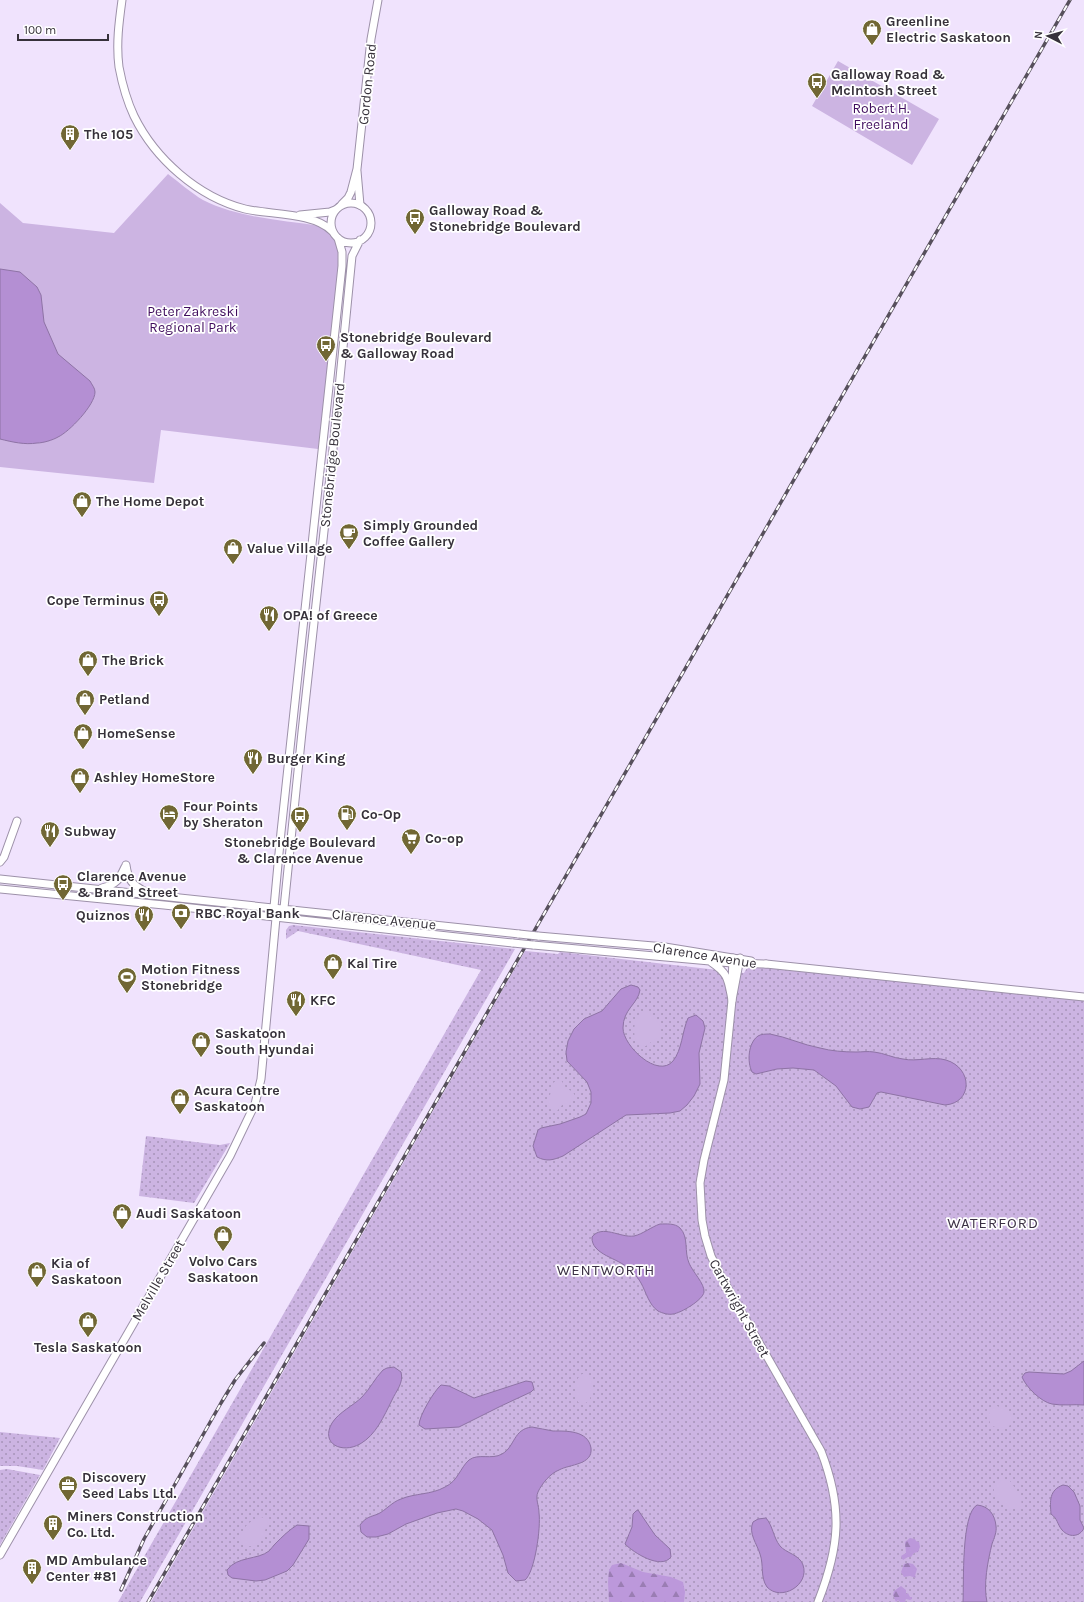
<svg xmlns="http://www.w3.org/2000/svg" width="1084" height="1602" viewBox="0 0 1084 1602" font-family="Karla,sans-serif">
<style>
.grass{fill:url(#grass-dots)}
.forest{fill:url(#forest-firs)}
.green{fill:#ccb4e2}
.water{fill:#b48fd3;stroke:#8e73a5}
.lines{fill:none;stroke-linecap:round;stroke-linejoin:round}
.tertiary-casing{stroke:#9d91a9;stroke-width:9}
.secondary-casing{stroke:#9d91a9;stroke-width:9}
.tertiary{stroke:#fff;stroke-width:7}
.secondary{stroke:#fff;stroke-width:7}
.rail-casing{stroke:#57505c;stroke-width:3.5}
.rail{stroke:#fff;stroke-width:2;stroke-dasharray:6;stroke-linecap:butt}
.secondary-bridge-casing{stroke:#9d91a9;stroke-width:9;stroke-linecap:butt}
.secondary-bridge{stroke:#fff;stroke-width:7}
.labels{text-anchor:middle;stroke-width:3.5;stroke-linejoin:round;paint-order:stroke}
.poi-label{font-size:14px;font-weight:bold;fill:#36313a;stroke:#fff;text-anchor:start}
.street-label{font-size:14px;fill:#36313a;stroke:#fff}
.park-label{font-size:14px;fill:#400d5e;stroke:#fff}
.neighbourhood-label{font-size:15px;letter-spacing:1px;fill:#3c3145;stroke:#fff}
</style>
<defs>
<pattern id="grass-dots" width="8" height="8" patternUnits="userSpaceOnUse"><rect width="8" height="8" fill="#ccb4e2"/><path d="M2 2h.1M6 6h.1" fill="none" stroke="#a693b8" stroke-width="1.8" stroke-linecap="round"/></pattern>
<pattern id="forest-firs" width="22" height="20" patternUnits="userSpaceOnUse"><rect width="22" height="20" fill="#bc98db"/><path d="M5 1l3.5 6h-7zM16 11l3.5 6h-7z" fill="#9a7db3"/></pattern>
</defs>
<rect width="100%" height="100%" fill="#f0e3fd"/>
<path class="grass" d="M293,925L515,949L140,1602H118L481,970L298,931L286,939V930L289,926Z
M525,951L558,954L560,952L744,973L747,968L752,967L766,968L1084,1000V1602H151Z
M146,1136L220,1145L230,1143L194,1203L139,1196Z
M0,1432L60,1438L43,1470L17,1466H0Z
M7,1469L40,1475L0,1545V1470Z"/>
<path class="forest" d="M910,1538L915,1539L916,1541L919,1542L920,1547L918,1552L914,1553L911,1557H908L903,1560L901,1556L906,1553L905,1542Z
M621,1563L643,1572L671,1577L683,1582L685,1592L684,1602H609L608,1582L609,1570L612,1565Z
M908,1563L913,1564L917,1569L915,1576L916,1578L910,1576L904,1577L901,1572L904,1564Z
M901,1586L906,1590V1594L908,1593L910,1597H912V1599L910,1600L906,1599L905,1602H900L898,1600L896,1602L893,1595L894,1591Z"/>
<path class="green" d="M838,61L939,119L912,165L812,106Z
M168,174C179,182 191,193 203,200C239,218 281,220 320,226C336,235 339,246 342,263L318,449L161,430L154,483L0,467V203L23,223L114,233Z
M644,1011L650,1012L661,1027L659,1036L646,1046C644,1046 640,1045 639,1045C632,1040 634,1022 637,1016Z
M557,1080H561L566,1088L573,1092L575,1096L572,1102L563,1104L557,1111L550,1109L548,1103L553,1083Z
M582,1374L589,1375L592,1380L590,1400L584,1404L579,1403L576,1399C575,1391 575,1378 582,1374Z
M997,1406L1010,1412L1014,1417L1012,1424C1007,1428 997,1429 991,1425C988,1418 987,1409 997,1406Z
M1002,1480C1004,1480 1008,1479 1009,1480C1010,1480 1021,1497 1021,1499C1022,1503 1021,1506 1019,1509H1011L994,1495V1486Z
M261,1517L266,1519L268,1522C265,1531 260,1548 248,1546C244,1545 242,1543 240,1540C242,1528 249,1520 261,1517Z"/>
<path class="water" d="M0,269L20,272L37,287L41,295L44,322L58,354L90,381C92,385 95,388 95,392C95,405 69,432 58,437C53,440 43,443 37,443C25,445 12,442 0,439Z
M631,985L638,987L640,990C638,1004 623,1009 623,1028C623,1046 658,1079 673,1061C682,1050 682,1032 688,1018L696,1015L703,1021L705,1028L699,1053L700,1084L694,1096L687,1105L680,1111L670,1113L626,1115L563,1156C553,1160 547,1162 537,1157L533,1146L538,1130L541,1128L560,1124L580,1117L586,1114L591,1103V1092L587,1082L567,1061L566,1052L568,1041L574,1029L584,1019L602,1011L621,989Z
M770,1034C787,1037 803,1045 820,1048C831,1051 844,1052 856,1052C862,1052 868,1051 874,1052C884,1053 893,1058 903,1059C917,1062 932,1056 946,1060C973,1068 973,1103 945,1105L881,1092L877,1093L869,1107L860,1109L852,1107L836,1086L814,1070L793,1068L777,1069L756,1074L752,1072C747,1062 748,1043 758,1036C761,1034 766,1034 770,1034Z
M660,1224C666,1224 675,1223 680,1228C689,1237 684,1252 689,1263C692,1271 705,1284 704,1292C703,1300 681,1313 673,1314C668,1315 662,1313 658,1311C649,1305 646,1292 641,1283C638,1277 633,1273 629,1269C619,1258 591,1255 592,1237C602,1224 620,1238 634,1236C643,1234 651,1227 660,1224Z
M1084,1361V1405C1074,1404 1062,1406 1052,1404C1041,1402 1026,1387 1022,1377L1025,1373L1029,1372L1064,1374L1071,1371Z
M394,1367L401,1372C404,1383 396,1391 392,1400C384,1416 376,1435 360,1444C342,1454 320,1444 332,1423C339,1412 353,1406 362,1397C370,1389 375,1378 383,1370L387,1368Z
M526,1381L532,1382L534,1389L531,1392L501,1406L459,1427L425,1429L419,1425C419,1416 434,1391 441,1385L449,1386L474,1398Z
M532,1427C539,1428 546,1430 553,1431C566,1431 588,1430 591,1448C593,1465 570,1464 559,1470C551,1473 542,1483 538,1492C535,1499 539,1505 539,1513C541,1527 535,1572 525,1580L516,1581L508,1573L503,1555L492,1530L478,1519L463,1511L456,1509L437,1513L406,1524L388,1534L376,1537H367L361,1532L360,1525C366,1517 370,1517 378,1514C386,1510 392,1502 401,1499C415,1493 431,1495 445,1487C458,1481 460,1468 469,1460C478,1453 492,1460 502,1454C515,1447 513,1429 532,1427Z
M1063,1485L1068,1486L1074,1492L1080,1506V1520L1084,1528C1080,1537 1069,1538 1062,1530C1057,1524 1058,1519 1051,1514C1050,1501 1049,1490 1063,1485Z
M977,1505C989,1506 995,1515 996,1526C997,1532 994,1538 992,1544C988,1560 983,1585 987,1602H963C964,1583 961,1514 977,1505Z
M638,1510L655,1535L670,1549L671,1557C661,1570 634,1553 625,1544L632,1527L633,1514L636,1511Z
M766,1518C773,1526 773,1537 780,1546C786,1553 800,1555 803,1565C810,1585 781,1602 767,1587C760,1577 764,1565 760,1554C757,1544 748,1533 753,1522L758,1519Z
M297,1525L309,1526V1539L293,1565L287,1571L265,1580L256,1581L232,1578L228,1575L227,1570C237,1556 258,1560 269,1551C271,1549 273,1546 275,1544C282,1537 289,1530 297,1525Z"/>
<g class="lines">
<defs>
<path id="tertiary" d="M122,0C119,22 116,44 119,67C122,83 127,101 134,116C155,159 198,197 245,209C270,215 313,212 332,231
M357,171L360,205
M342,204L348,198L351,192L357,169L371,39L378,0
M300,215L330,212L335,210
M740,958L732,1000L724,1080L704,1160L700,1183L702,1220L705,1236L711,1256L721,1276L821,1451C843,1508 840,1546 818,1602
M766,964L1084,997
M732,984L733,958
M0,1555L230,1156L255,1104L261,1079L276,918"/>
<path id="secondary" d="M331 223a20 20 0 1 1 40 0a20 20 0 1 1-40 0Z
M0,862L4,857L17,821
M126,865C128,880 132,885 146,892
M0,879L519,934
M102,888C117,884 119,880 125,867
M0,889L164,905L513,943
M276,918L284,908L302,732L333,449L352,256L360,240
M276,918L274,907L281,832L342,266V252L338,238
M538,936L665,947L751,961
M533,945L732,963L766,964
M711,962C729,974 728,980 732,1000"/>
</defs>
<use href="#tertiary" class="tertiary-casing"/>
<use href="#secondary" class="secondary-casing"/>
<use href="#tertiary" class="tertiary"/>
<use href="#secondary" class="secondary"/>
<defs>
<path id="rail" d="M121,1590L144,1539L221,1403L235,1380L264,1343
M148,1602L1070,0"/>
</defs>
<use href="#rail" class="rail-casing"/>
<use href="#rail" class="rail"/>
<defs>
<path id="secondary-bridge" d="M519,934L538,936
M513,943L533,945"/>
</defs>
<use href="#secondary-bridge" class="secondary-bridge-casing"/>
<use href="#secondary-bridge" class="secondary-bridge"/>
</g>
<defs>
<symbol id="shop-pin" viewBox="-11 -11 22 30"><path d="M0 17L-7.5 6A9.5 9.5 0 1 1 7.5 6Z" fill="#716734" stroke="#fff"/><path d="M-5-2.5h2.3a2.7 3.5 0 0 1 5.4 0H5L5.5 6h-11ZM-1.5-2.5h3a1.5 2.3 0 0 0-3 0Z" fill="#fff"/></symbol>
<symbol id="bus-pin" viewBox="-11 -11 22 30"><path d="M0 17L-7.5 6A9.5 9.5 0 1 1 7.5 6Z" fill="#716734" stroke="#fff"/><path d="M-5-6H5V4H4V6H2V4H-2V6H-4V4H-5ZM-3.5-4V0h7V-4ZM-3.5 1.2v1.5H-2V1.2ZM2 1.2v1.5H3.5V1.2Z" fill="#fff"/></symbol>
<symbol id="building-pin" viewBox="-11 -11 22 30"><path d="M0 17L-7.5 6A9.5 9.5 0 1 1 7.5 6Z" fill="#716734" stroke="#fff"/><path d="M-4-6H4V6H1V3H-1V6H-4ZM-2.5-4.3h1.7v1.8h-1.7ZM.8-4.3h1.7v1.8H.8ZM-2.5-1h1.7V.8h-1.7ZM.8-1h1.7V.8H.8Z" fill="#fff"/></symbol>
<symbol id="cafe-pin" viewBox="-11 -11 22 30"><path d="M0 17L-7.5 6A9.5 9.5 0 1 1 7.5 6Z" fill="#716734" stroke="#fff"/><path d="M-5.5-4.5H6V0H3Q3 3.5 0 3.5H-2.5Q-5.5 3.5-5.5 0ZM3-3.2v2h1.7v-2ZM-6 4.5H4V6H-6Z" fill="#fff"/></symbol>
<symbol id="restaurant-pin" viewBox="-11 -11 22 30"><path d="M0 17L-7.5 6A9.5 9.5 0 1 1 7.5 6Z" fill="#716734" stroke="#fff"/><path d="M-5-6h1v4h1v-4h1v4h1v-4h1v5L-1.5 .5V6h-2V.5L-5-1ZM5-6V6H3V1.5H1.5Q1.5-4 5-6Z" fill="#fff"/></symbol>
<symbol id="hotel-pin" viewBox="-11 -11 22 30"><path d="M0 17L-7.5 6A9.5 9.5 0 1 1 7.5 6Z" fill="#716734" stroke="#fff"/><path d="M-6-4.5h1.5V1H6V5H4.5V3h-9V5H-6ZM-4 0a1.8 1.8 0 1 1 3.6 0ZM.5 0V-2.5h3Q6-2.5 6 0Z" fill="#fff"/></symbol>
<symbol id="fuel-pin" viewBox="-11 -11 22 30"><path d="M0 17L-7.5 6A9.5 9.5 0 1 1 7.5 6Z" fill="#716734" stroke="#fff"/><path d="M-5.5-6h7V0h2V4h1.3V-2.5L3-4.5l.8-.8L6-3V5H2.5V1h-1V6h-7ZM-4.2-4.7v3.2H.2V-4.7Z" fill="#fff"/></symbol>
<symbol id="supermarket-pin" viewBox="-11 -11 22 30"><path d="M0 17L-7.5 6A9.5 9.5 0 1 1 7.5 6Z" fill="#716734" stroke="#fff"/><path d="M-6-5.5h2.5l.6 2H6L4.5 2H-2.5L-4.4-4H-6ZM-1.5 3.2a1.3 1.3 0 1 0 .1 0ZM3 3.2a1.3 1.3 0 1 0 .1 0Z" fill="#fff"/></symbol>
<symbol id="bank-pin" viewBox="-11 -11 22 30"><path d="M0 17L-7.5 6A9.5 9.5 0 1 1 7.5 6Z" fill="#716734" stroke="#fff"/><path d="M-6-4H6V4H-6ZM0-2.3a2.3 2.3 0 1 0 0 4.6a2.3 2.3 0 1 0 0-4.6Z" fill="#fff"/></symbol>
<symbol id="stadium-pin" viewBox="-11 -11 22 30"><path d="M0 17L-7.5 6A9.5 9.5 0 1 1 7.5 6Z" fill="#716734" stroke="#fff"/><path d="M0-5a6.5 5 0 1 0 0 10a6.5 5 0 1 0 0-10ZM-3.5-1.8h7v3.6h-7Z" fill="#fff"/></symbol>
<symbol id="office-pin" viewBox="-11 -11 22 30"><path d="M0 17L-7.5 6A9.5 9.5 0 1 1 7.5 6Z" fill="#716734" stroke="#fff"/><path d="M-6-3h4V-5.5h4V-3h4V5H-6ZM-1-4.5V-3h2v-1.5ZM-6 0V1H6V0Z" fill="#fff"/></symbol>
</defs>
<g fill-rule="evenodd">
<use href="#shop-pin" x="861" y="18" width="22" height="30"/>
<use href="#bus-pin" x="806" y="71" width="22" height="30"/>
<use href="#building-pin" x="59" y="123" width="22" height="30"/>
<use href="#bus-pin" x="404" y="207" width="22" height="30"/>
<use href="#bus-pin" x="315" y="334" width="22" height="30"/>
<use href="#shop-pin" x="71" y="490" width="22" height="30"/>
<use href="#cafe-pin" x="338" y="522" width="22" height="30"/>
<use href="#shop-pin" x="222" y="537" width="22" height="30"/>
<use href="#bus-pin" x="148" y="589" width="22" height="30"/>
<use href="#restaurant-pin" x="258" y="604" width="22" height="30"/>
<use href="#shop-pin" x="77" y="649" width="22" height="30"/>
<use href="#shop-pin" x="74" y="688" width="22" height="30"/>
<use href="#shop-pin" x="72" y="722" width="22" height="30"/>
<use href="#restaurant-pin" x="242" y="747" width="22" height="30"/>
<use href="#shop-pin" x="69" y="766" width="22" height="30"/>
<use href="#hotel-pin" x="158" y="803" width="22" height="30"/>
<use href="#fuel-pin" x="336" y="803" width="22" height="30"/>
<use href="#bus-pin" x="289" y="805" width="22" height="30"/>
<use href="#restaurant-pin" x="39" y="820" width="22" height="30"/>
<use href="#supermarket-pin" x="400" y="827" width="22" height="30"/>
<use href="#bus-pin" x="52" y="873" width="22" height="30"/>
<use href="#bank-pin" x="170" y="902" width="22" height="30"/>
<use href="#restaurant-pin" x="133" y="904" width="22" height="30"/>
<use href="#shop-pin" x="322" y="952" width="22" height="30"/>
<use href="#stadium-pin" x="116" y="966" width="22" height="30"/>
<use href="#restaurant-pin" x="285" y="989" width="22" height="30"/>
<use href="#shop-pin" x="190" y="1030" width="22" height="30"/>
<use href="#shop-pin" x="169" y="1087" width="22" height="30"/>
<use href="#shop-pin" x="111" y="1202" width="22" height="30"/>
<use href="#shop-pin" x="212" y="1224" width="22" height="30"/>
<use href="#shop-pin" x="26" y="1260" width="22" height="30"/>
<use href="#shop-pin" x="77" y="1310" width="22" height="30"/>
<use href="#office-pin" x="57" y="1474" width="22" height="30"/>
<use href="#building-pin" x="42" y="1513" width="22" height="30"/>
<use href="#building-pin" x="21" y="1557" width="22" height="30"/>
</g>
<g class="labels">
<g class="poi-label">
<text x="886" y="26">Greenline<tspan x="886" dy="16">Electric Saskatoon</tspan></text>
<text x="831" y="79">Galloway Road &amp;<tspan x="831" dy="16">McIntosh Street</tspan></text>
<text x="84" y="139">The 105</text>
<text x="429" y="215">Galloway Road &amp;<tspan x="429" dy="16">Stonebridge Boulevard</tspan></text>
<text x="340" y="342">Stonebridge Boulevard<tspan x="340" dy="16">&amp; Galloway Road</tspan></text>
<text x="96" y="506">The Home Depot</text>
<text x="363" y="530">Simply Grounded<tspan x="363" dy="16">Coffee Gallery</tspan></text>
<text x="247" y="553">Value Village</text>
<text x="145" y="605" text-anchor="end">Cope Terminus</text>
<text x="283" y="620">OPA! of Greece</text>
<text x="102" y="665">The Brick</text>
<text x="99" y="704">Petland</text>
<text x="97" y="738">HomeSense</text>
<text x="267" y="763">Burger King</text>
<text x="94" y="782">Ashley HomeStore</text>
<text x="183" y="811">Four Points<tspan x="183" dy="16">by Sheraton</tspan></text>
<text x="361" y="819">Co-Op</text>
<text x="64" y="836">Subway</text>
<text x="425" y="843">Co-op</text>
<text x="300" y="847" text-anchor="middle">Stonebridge Boulevard<tspan x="300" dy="16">&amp; Clarence Avenue</tspan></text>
<text x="77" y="881">Clarence Avenue<tspan x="77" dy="16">&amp; Brand Street</tspan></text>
<text x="195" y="918">RBC Royal Bank</text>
<text x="130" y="920" text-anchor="end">Quiznos</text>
<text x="347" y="968">Kal Tire</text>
<text x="141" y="974">Motion Fitness<tspan x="141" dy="16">Stonebridge</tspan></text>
<text x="310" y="1005">KFC</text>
<text x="215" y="1038">Saskatoon<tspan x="215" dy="16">South Hyundai</tspan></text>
<text x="194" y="1095">Acura Centre<tspan x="194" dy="16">Saskatoon</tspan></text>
<text x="136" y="1218">Audi Saskatoon</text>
<text x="223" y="1266" text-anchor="middle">Volvo Cars<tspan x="223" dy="16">Saskatoon</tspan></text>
<text x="51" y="1268">Kia of<tspan x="51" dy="16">Saskatoon</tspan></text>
<text x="88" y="1352" text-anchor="middle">Tesla Saskatoon</text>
<text x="82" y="1482">Discovery<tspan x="82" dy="16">Seed Labs Ltd.</tspan></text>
<text x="67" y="1521">Miners Construction<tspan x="67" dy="16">Co. Ltd.</tspan></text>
<text x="46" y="1565">MD Ambulance<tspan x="46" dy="16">Center #81</tspan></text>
</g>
<g class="street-label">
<text transform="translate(367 84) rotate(-84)" y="5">Gordon Road</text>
<text transform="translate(332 455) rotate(-84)" y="5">Stonebridge Boulevard</text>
<text transform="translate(384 919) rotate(6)" y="5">Clarence Avenue</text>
<text transform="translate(705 955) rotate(9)" y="5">Clarence Avenue</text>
<text transform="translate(158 1280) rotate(-60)" y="5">Melville Street</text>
<text transform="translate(740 1308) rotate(61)" y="5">Cartwright Street</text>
</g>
<g class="park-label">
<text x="881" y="113">Robert H.<tspan x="881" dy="16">Freeland</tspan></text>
<text x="193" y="316">Peter Zakreski<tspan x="193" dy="16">Regional Park</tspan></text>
</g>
<g class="neighbourhood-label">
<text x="993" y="1228">WATERFORD</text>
<text x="606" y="1275">WENTWORTH</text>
</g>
</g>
<g transform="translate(1048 36) rotate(276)" stroke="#ffffff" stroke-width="3" paint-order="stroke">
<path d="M0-3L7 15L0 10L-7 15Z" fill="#36313a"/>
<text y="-6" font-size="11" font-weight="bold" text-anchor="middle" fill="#36313a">N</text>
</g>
<path d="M18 34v6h90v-6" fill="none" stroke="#36313a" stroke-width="2"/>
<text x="24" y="34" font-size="12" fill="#36313a" stroke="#ffffff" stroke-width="3" paint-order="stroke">100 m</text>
</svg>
